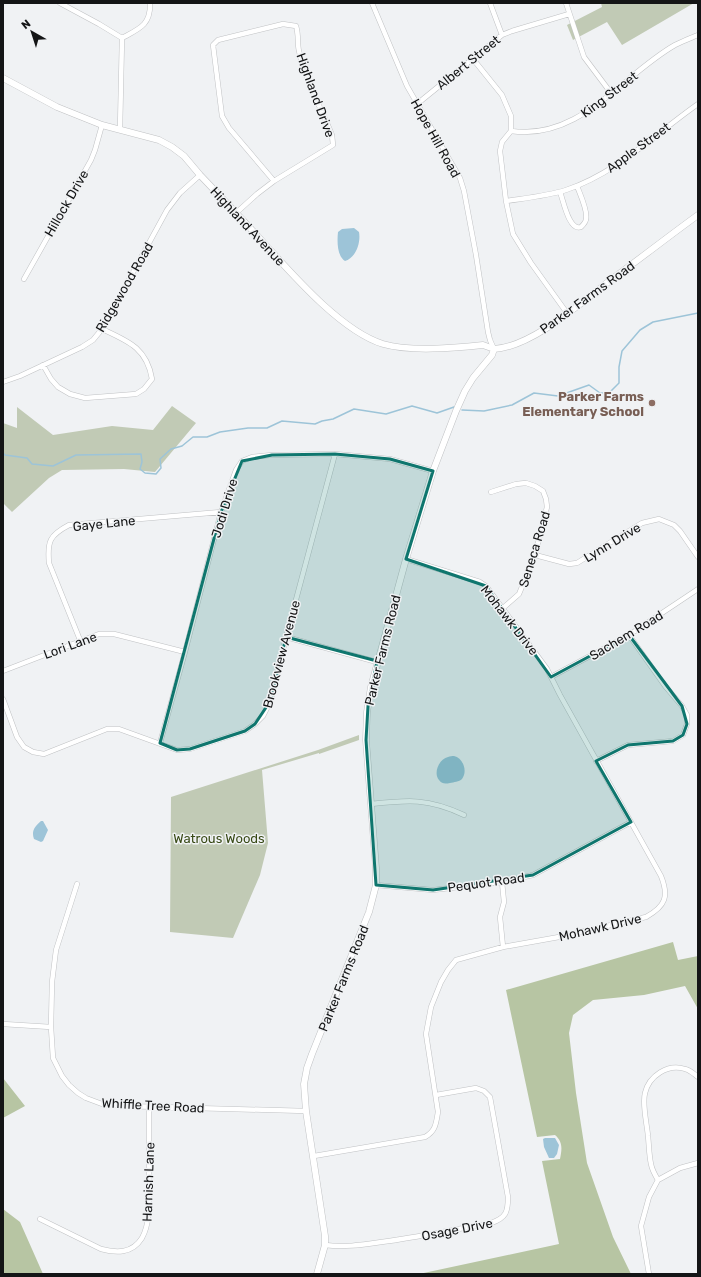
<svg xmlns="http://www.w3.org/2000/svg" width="701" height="1277" viewBox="0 0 701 1277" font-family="Rubik,sans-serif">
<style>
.green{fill:#c1cab5}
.forest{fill:#b7c5a3}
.water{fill:#9dc4d8}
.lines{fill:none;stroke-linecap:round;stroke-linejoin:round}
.stream{stroke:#9dc4d8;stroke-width:1.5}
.minor-casing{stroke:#c0c2c4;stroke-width:5.5}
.tertiary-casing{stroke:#c0c2c4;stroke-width:7}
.minor{stroke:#fff;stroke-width:4.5}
.tertiary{stroke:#fff;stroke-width:6}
.marked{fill:#0f766e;fill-opacity:0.2;stroke:#0f766e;stroke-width:3;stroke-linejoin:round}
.education-dot{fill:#8d6e63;stroke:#f0f2f4;stroke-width:1.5}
.labels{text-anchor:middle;stroke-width:3;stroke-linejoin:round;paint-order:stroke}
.street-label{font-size:13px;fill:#141516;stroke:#f0f2f4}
.education-label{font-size:13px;font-weight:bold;fill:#785e54;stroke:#f0f2f4;text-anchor:end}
.park-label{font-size:13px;fill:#384a16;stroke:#f0f2f4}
</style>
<rect width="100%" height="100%" fill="#f0f2f4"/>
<path class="green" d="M601,3H694L622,45L607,22L573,40L567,25L602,7Z
M172,406L196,423L155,472L124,469L62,470L49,478L12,512L3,503V423L17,428V407L53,435L112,426L153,430Z
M359,735V740L319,754V753L262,770L268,843L260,875L233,938L170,932L171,797L318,750Z"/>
<path class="forest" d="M673,942L678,960L698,956V1009L685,986L644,995L593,1000L573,1015L569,1033L576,1093L587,1163L613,1237L631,1274H419L559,1244L542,1161L560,1159C562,1149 563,1142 555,1135L537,1137L506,990Z
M3,1078L25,1106L3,1118Z
M3,1209L20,1222L43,1274H3Z"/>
<path class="water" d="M354,228L359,232C361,242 356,258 345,261C337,256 337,241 338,232L342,229Z
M454,756C463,758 468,771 462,779C459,782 454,782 450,783C445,784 442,784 439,780C433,773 439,759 448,757C450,756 452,756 454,756Z
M41,821H43L48,830L43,841L41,842L34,839C31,831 35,826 41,821Z
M545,1138H555L559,1145L557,1154L554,1158H549L544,1147L543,1139Z"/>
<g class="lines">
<path class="stream" d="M462,410L484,411L512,405L534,393L558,396L589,385L600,393H609L619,383V367L622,351L640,330L653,322L698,313
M3,453L5,455L27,458L32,464L53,466L76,455L141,454L142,462L140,469L145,473L156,474L161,468L160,459L171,449L182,446L193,437H207L220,432L248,428H267L282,421L315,424L322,421L333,419L354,409L386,414L412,406L437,413L454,407"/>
<defs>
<path id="minor" d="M60,3L99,24L122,38
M372,3L407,86L460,178L464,191L476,255L488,332L490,340L494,349
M490,3L502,35
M566,3L584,57L611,93
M283,24L296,26C299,35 297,43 299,51C305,79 321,108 332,135L333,145L274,181L229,128L222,116L213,45L218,40Z
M473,59L502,95L511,116V131L502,142L500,151L506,201L513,234L531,263L567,313
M417,104L502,35L512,31L569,14
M120,129L122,38C139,29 151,25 150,3
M511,131C580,141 622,75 675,45C683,41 691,38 698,35
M560,192C563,199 569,232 581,227C583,225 586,222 586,219C588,211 580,194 577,186
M506,201C526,198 547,196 566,190C617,173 655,134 698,104
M236,213L257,194L274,181
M24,279L91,160L95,150L102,125
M43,365L51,379L58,387L70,394L85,398L136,394L144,389L152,379C147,348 128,341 102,329
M3,382L20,376L82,347L93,340L102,329L167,210L180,193L200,175
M491,492L516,484L526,483L535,486L543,491L546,499L547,507L535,555L519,594L503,608
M535,555L569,564L577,563L642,523L659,519L674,525L680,531L698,557
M286,637L377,662
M80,640L49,563C47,541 50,535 69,525L221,512
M3,671L99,634H114L185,652
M551,677L629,635L698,589
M3,699L17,737L24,747L33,752L44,754L107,729H119L177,750L190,749L245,731L255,724L263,716L271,700L286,637L335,454
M160,743L185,652L221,512L236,470L242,461L252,457L272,455L335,454L390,459L433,471
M596,761L628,745L673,741L683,735L687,724V715L682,706L665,686L629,635
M371,804C408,800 428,798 464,815
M502,882L504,902L500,917L503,947
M77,884L56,950L52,982L51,1027L53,1058L62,1076L69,1085L78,1093L86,1098L102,1104L124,1106L306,1111
M376,885L433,890L502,882L533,875L631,822
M3,1024L51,1027
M314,1156L425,1137C436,1131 436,1123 438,1112L426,1034L431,1007L441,982L448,970L456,960L503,947L559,937L646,917C666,906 669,896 661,876L560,695L547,669L486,586L480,582L406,559
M658,1180C655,1175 652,1170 651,1164C649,1155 649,1145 648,1136C647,1124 642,1105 645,1093C649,1076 668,1063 685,1069C690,1070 694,1074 698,1077
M40,1219L101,1249C116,1253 132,1254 142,1238C152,1220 148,1194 149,1174C149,1152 149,1129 149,1106
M325,1245C346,1248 367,1244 389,1241C423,1236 457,1229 491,1223C506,1218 508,1212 508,1197L490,1097L484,1091L476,1088L436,1095
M649,1274L641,1226L649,1197L658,1180L680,1168L698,1163"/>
<path id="tertiary" d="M3,78L57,107L102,125L159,140L172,147L184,156L200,175C221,197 242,219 262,241C292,274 341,331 383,344C411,352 454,348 483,345L494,349
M317,1274L325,1245V1236L306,1111L304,1084L307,1068L312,1054L369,912L376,885V868L366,740L367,712L371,687L406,559L433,471L456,411L465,391L473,378L492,355L494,349C532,347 582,302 612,279C641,258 669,236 698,215"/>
</defs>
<use href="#minor" class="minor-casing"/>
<use href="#tertiary" class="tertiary-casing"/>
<use href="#minor" class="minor"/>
<use href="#tertiary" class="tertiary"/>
</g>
<path class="marked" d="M335,454L390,459L433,471L406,559L486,586L551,677L629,635L682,706L687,724L683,735L673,741L628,745L596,761L631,822L533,875L433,890L376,885L366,740L368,706L377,661L286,637L271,700L255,724L245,731L190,749L177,750L160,743L221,512L242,461L272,455Z"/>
<circle class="education-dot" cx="652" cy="403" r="4"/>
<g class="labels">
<g class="street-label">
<text transform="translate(468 62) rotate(-39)" y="5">Albert Street</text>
<text transform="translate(609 94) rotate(-37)" y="5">King Street</text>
<text transform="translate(316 95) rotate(70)" y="5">Highland Drive</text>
<text transform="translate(436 138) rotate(61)" y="5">Hope Hill Road</text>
<text transform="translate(638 147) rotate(-36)" y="5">Apple Street</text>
<text transform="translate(66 203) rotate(-60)" y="5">Hillock Drive</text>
<text transform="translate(248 226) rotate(47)" y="5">Highland Avenue</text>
<text transform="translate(124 287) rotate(-60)" y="5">Ridgewood Road</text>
<text transform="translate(587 297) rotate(-36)" y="5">Parker Farms Road</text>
<text transform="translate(224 508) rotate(-73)" y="5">Jodi Drive</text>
<text transform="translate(104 523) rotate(-6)" y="5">Gaye Lane</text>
<text transform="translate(612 542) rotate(-31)" y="5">Lynn Drive</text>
<text transform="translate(534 549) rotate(-73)" y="5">Seneca Road</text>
<text transform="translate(510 620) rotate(52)" y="5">Mohawk Drive</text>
<text transform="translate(626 635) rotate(-31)" y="5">Sachem Road</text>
<text transform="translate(70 645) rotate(-20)" y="5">Lori Lane</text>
<text transform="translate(382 650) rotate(-76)" y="5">Parker Farms Road</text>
<text transform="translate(281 654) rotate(-75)" y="5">Brookview Avenue</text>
<text transform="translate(486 882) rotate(-8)" y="5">Pequot Road</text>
<text transform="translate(600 927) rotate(-13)" y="5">Mohawk Drive</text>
<text transform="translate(343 978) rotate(-68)" y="5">Parker Farms Road</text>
<text transform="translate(153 1105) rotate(3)" y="5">Whiffle Tree Road</text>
<text transform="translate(148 1182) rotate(-88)" y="5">Harnish Lane</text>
<text transform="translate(457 1229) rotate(-11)" y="5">Osage Drive</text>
</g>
<g class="education-label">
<text x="644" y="401">Parker Farms<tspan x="644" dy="15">Elementary School</tspan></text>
</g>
<g class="park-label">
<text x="219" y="843">Watrous Woods</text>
</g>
</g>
<rect width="701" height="1277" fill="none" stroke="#141516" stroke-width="8"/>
<g transform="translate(32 32) rotate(321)" stroke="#f0f2f4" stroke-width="3" paint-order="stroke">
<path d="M0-3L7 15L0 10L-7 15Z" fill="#141516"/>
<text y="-6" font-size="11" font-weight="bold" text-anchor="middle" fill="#141516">N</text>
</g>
</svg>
